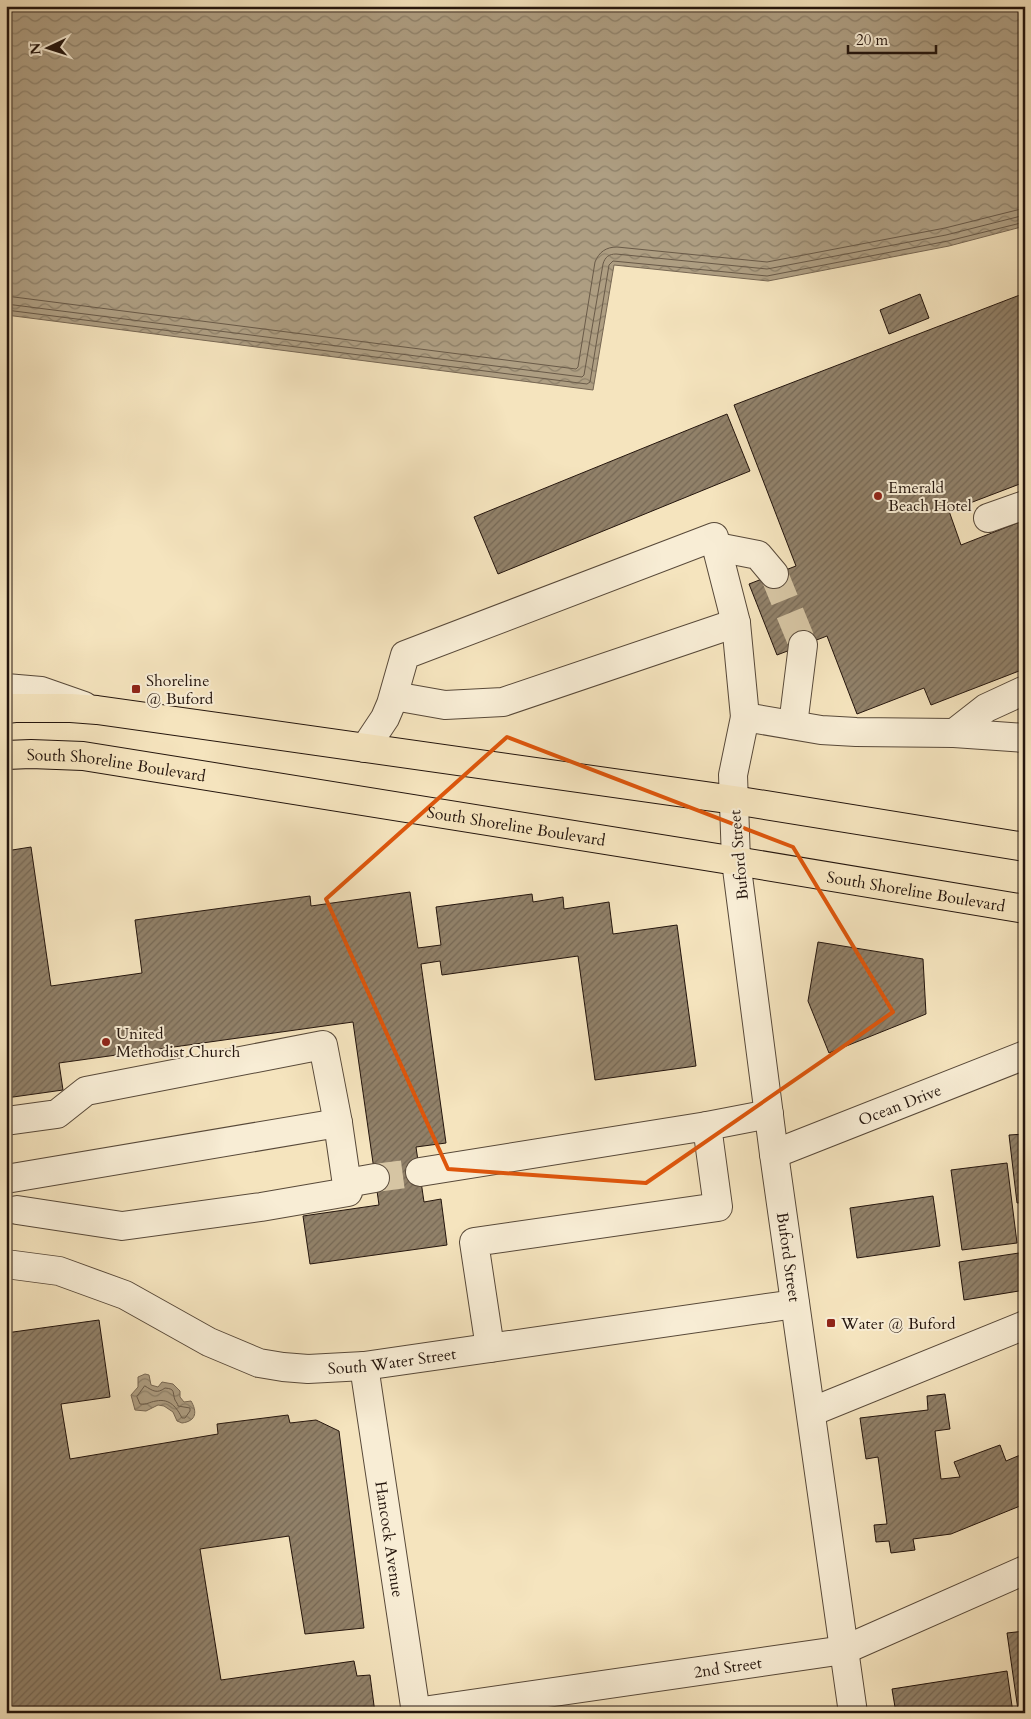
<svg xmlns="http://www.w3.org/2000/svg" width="1031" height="1719" viewBox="0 0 1031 1719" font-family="Cardo,serif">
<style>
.water{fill:url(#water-waves);stroke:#776753}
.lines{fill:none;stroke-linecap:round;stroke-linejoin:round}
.shore{stroke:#695a48;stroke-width:1}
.building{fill:url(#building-hatch);stroke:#24150d}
.minor-tunnel{stroke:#d6c5a3;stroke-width:28;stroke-dasharray:28 14;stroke-linecap:butt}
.minor-casing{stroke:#584939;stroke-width:30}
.major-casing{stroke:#24150d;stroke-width:30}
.minor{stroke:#f8edd5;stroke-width:28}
.major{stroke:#f5e4be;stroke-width:28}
.marked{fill:none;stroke:#de560c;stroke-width:4;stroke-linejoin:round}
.poi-dot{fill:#8f2418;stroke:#f8edd5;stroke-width:2}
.labels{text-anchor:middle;stroke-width:4;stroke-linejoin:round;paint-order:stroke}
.poi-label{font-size:16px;fill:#24150d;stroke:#f8edd5;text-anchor:start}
.street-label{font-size:16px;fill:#24150d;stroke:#f8edd5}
</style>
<defs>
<pattern id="water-waves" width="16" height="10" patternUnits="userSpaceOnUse" patternTransform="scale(1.25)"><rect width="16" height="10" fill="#ae9e82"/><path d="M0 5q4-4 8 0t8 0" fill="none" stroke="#8d8069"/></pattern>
<pattern id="building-hatch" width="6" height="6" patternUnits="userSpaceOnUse" patternTransform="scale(1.25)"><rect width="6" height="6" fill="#918169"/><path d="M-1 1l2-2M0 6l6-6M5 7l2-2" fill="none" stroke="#766855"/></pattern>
</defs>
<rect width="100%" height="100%" fill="#f5e4be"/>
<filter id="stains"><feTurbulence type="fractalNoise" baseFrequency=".004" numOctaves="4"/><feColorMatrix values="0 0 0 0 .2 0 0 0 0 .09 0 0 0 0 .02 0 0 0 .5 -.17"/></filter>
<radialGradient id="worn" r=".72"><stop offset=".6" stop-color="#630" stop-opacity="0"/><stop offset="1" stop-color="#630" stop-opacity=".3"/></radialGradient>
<path class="water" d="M6,6H1025V226L949,246L768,281L614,265L593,390L6,315Z
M145,1374L149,1375L151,1385L158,1387L162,1382L173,1384L180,1391V1397L184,1402L191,1401C197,1411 197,1421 182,1423L177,1421L173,1412L164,1406L158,1405L146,1411L135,1410L131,1395L138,1387V1377Z"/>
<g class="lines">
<path class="shore" d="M6,296L576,369L578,367L595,262C599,252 606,247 617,247L767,262L945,228L1025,208
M6,304L582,377L584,375L603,264C605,257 609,254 616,254L767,269L946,235L1025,215
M6,310L587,384L590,382L609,265L613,261L767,276L948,241L1025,222
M145,1386C153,1391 157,1394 165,1388C176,1389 172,1392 175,1400C176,1402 178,1404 178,1406L190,1408V1411L185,1418H182C177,1408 170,1398 156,1401C149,1402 147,1405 140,1404L137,1397Z"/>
</g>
<path class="building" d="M1025,293V482L949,511L961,545L1025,520V685L1019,671L931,705L924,688L857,714L827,636L777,655L749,584L796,566L734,405Z
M920,294L929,318L889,334L880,310Z
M727,414L750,471L498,574L474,517Z
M31,847L51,986L142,973L135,920L310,896L311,906L410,892L418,948L441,945L436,907L532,894L533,902L563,897L564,909L609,902L613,934L677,925L696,1066L595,1080L578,956L442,975L440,961L421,964L446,1143L416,1147L424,1202L441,1199L447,1245L310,1264L303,1216L379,1205L353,1022L59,1063L63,1090L6,1098V851Z
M818,942L923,959L926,1014L829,1053L808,1001Z
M1025,1134V1202L1017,1203L1009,1135Z
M1007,1163L1017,1243L962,1250L951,1170Z
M933,1196L940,1246L857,1258L850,1208Z
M1019,1253L1025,1290L964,1300L959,1262Z
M99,1320L110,1397L61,1404L70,1459L218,1434L217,1424L288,1415L290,1423L316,1420L339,1431L364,1628L305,1634L289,1536L200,1549L221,1680L354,1661L357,1676L370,1675L375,1713H6V1333Z
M945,1394L950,1429L935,1431L941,1479L960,1477L954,1462L1000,1445L1006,1461L1025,1453V1504L951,1534L913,1539L915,1550L891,1553L889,1541L876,1542L874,1525L887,1524L878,1457L866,1459L860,1418L928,1410L927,1396Z
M1025,1631V1709L1018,1710L1007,1633Z
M1007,1671L1013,1713H896L892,1689Z"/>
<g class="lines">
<path class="minor-tunnel" d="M774,574L803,645
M375,1178L420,1172"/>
<defs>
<g id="minor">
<path d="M988,518L1025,505"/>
<path d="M717,547L758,555L774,574"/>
<path d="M6,688L41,691L84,706"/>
<path d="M394,696L445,705L503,702L736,623"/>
<path d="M793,725L803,645"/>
<path d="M954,733L986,708L1025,690"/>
<path d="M365,748L385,718L391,704L405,655L714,537L736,623L745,717"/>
<path d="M6,1121L57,1114L86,1091L323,1045L338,1123L348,1192L261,1207L122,1226L17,1210"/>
<path d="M707,1126L769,1114"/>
<path id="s1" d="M774,1154L1025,1055"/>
<path d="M420,1172L707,1126L718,1207L474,1242L490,1348"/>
<path d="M6,1179L338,1123"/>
<path d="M347,1183L375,1178"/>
<path id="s2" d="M6,1264L59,1271L125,1295L209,1342L259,1363L283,1367L308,1369L364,1366L795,1304"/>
<path id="s3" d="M364,1366L416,1713"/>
<path d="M811,1412L1025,1325"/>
<path id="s4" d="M416,1712L844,1650L1025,1570"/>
<path d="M853,1713L774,1154L736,861L733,775L745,717L821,730L856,732L954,733L1025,738"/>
</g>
<g id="major">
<path d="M6,709L15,708H71L97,710L734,800L1025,847"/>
<path id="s5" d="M6,755L31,754L83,756L736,861L1025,909"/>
</g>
</defs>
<use href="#minor" class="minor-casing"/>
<use href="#major" class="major-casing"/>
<use href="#minor" class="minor"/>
<use href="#major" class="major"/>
</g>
<path class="marked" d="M507,737L793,847L893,1012L646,1183L448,1169L326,899Z"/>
<g class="poi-dot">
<circle cx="878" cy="496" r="5"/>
<rect x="131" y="684" width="10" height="10" rx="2.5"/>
<circle cx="106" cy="1042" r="5"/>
<rect x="826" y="1318" width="10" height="10" rx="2.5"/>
</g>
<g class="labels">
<g class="poi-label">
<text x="888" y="493">Emerald<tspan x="888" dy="18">Beach Hotel</tspan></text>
<text x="146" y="686">Shoreline<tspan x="146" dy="18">@ Buford</tspan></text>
<text x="116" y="1039">United<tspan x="116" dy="18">Methodist Church</tspan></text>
<text x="841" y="1329">Water @ Buford</text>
</g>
<g class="street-label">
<text dy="6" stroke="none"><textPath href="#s5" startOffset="111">South Shoreline Boulevard</textPath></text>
<text dy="6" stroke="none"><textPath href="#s5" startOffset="516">South Shoreline Boulevard</textPath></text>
<text transform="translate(738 855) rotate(-95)" y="6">Buford Street</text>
<text dy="6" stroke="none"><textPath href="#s5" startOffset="921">South Shoreline Boulevard</textPath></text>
<text dy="6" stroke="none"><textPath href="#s1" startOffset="135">Ocean Drive</textPath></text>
<text transform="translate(789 1257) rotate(82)" y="6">Buford Street</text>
<text dy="6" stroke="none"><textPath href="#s2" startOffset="408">South Water Street</textPath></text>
<text dy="6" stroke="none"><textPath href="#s3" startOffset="175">Hancock Avenue</textPath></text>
<text dy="6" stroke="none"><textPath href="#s4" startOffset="315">2nd Street</textPath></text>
</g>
</g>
<rect width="1031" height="1719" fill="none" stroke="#f5e4be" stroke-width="25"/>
<rect x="8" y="8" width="1016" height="1704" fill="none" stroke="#24150d" stroke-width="2.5"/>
<rect x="12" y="12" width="1006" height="1694" fill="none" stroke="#24150d"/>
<g transform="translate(48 48) rotate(266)" stroke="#f8edd5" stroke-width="4" paint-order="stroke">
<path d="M0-4L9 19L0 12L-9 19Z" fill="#24150d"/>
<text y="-8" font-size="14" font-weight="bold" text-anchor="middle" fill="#24150d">N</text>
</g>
<path d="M848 45v8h88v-8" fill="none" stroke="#24150d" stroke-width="2.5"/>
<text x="856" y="45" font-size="15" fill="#24150d" stroke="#f8edd5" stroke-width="4" paint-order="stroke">20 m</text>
<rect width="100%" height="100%" filter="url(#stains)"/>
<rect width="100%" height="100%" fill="url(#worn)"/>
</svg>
